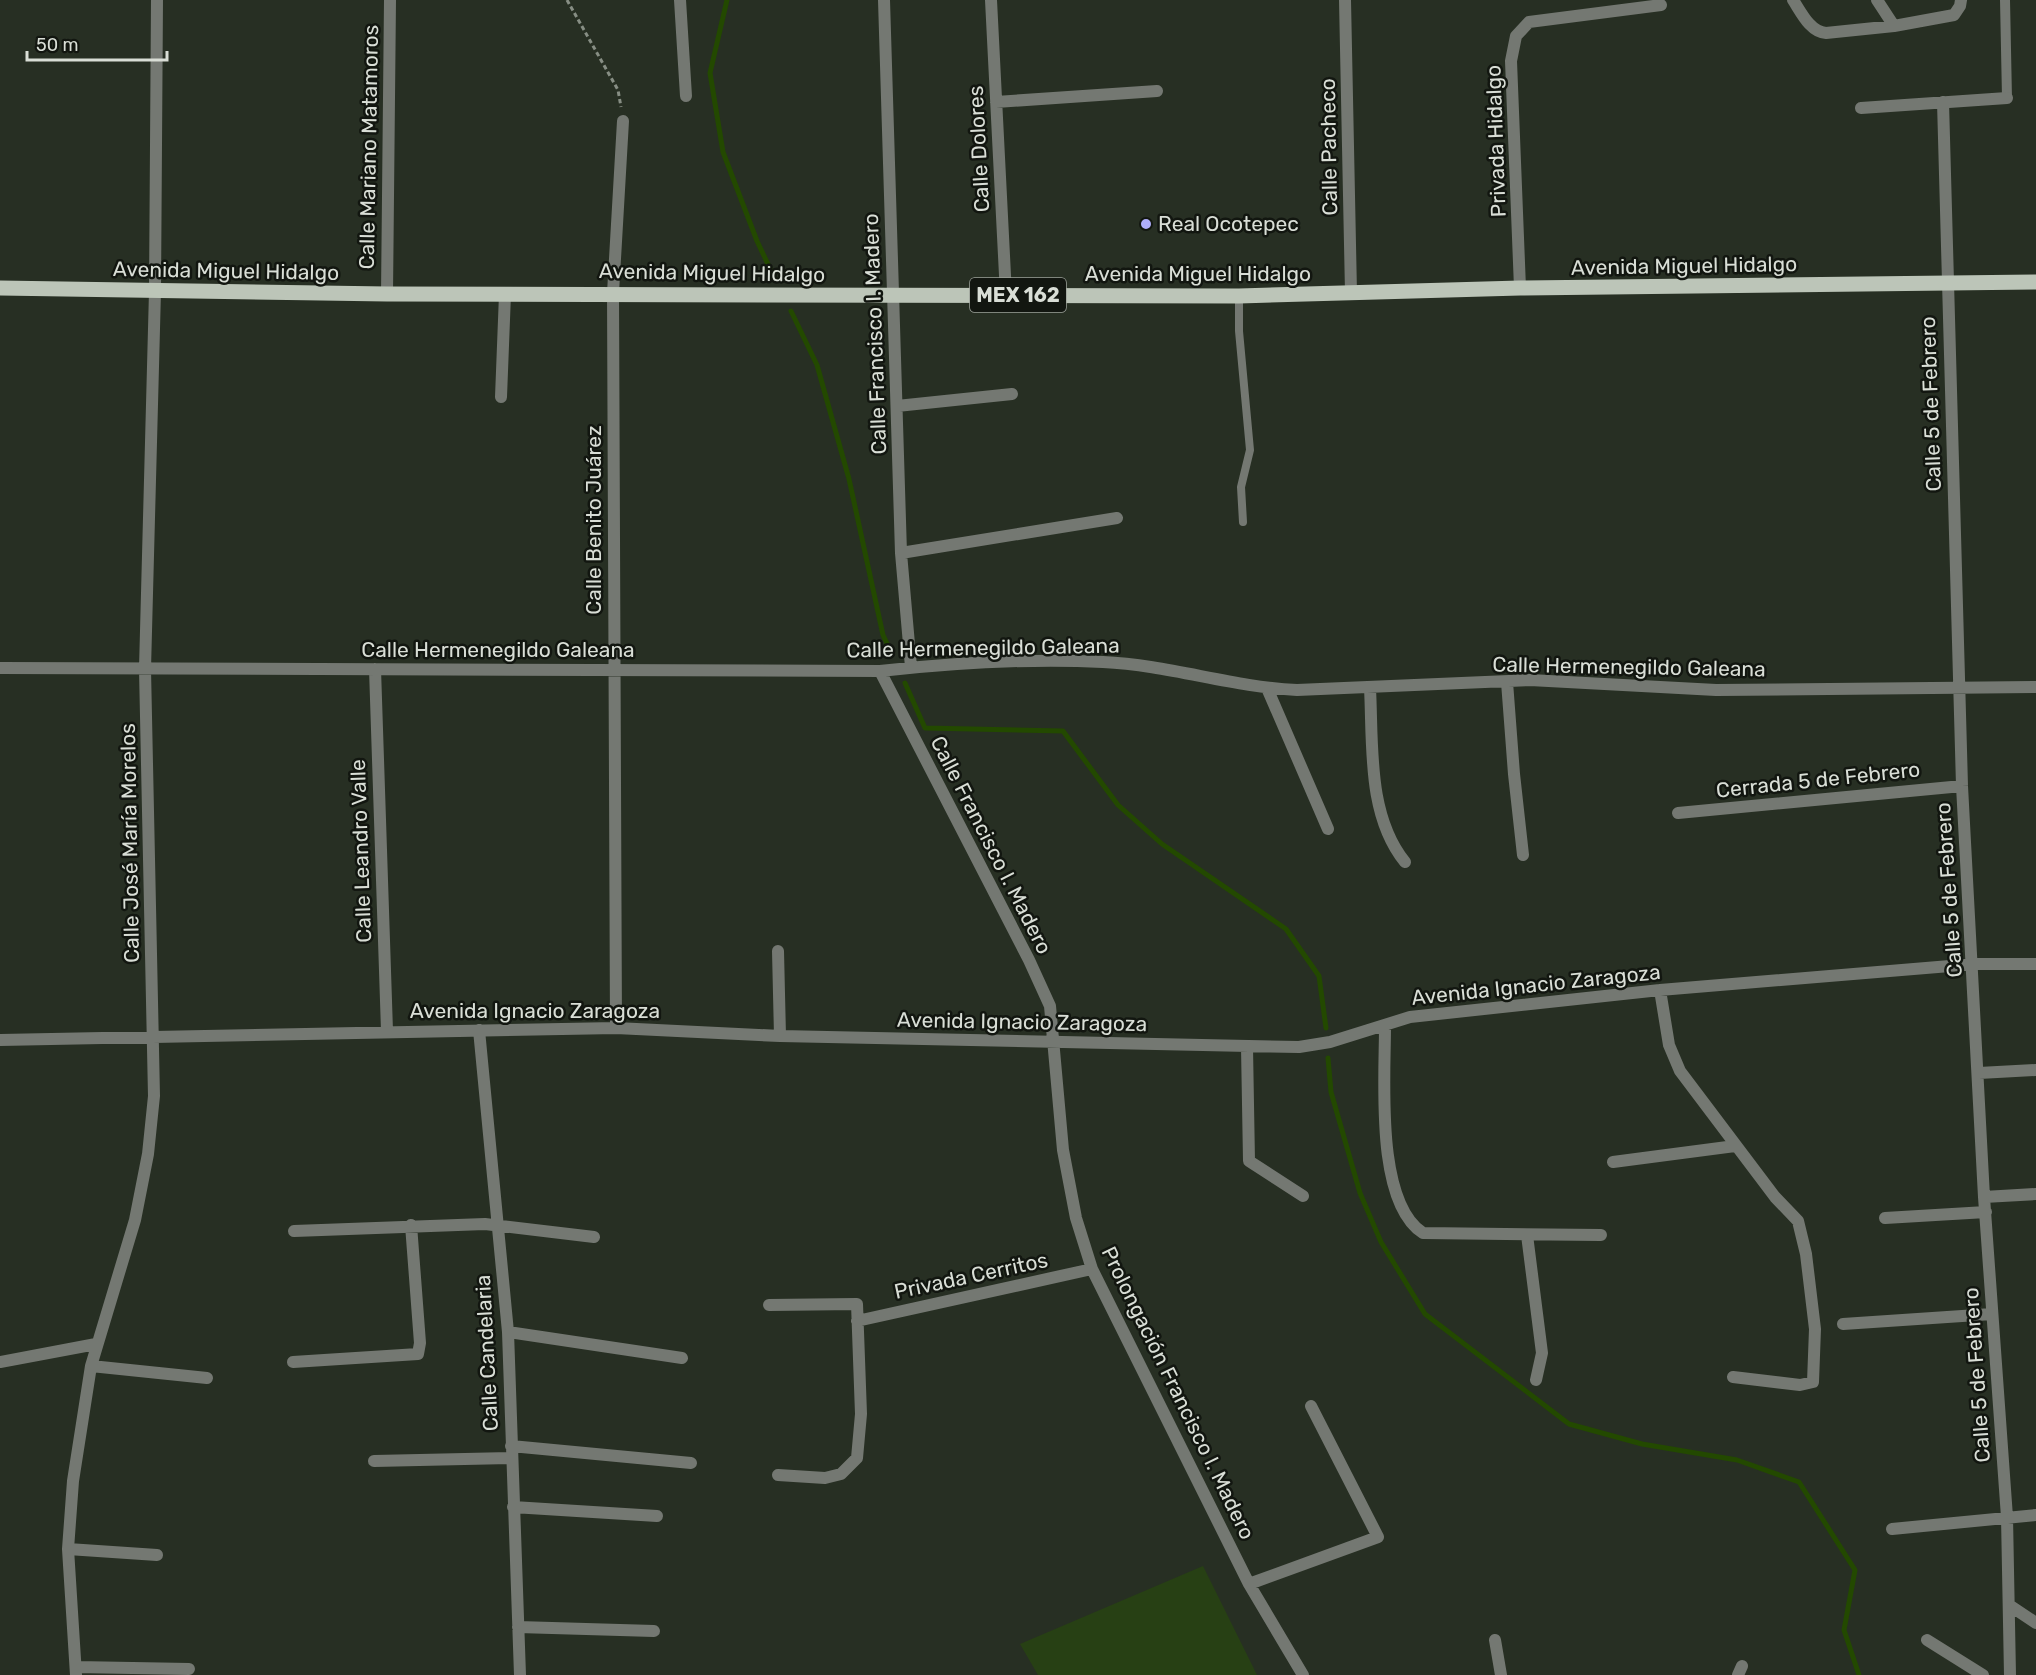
<svg xmlns="http://www.w3.org/2000/svg" width="2036" height="1675" viewBox="0 0 2036 1675" font-family="Rubik,sans-serif">
<style>
.green{fill:#274014}
.lines{fill:none;stroke-linecap:round;stroke-linejoin:round}
.stream{stroke:#234900;stroke-width:5}
.path{stroke:#878e84;stroke-width:3;stroke-dasharray:4.5 3;stroke-linecap:butt}
.service{stroke:#747872;stroke-width:8}
.pedestrian{stroke:#747872;stroke-width:10}
.minor{stroke:#747872;stroke-width:12}
.primary{stroke:#bcc5b8;stroke-width:15}
.poi-dot{fill:#afaefa;stroke:#121610;stroke-width:2}
.labels{text-anchor:middle;stroke-width:5;stroke-linejoin:round;paint-order:stroke}
.shield{fill:#121610;stroke:#9da29b;stroke-width:1.5}
.shield-label{font-size:20px;font-weight:bold;fill:#d9ded6}
.street-label{font-size:21px;fill:#d9ded6;stroke:#121610}
.poi-label{font-size:21px;fill:#d9ded6;stroke:#121610;text-anchor:start}
</style>
<rect width="100%" height="100%" fill="#272f23"/>
<path class="green" d="M1203,1566L1257,1675H1038L1020,1644Z"/>
<g class="lines">
<path class="stream" d="M727,0L710,73L723,152L757,241L775,279
M791,311L817,365L849,479L883,635L892,654
M905,683L925,728L1063,731L1118,805L1162,844L1286,929L1319,976L1326,1028
M1328,1058L1331,1092L1360,1193L1381,1242L1425,1314L1569,1424L1642,1444L1737,1460L1799,1482L1855,1570L1844,1630L1859,1675"/>
<path class="path" d="M567,0L618,90L621,107"/>
<path class="service" d="M1239,296V331L1250,450L1241,487L1243,522"/>
<path class="pedestrian" d="M2005,0L2007,98"/>
<path class="minor" d="M680,0L686,96
M884,0L901,553L911,667
M991,0L1006,295
M1345,0L1351,293
M1793,0C1801,12 1810,32 1826,33L1894,26L1954,15L1960,6L1961,0
M1877,0L1894,26
M996,102L1157,91
M1943,102L1962,786L1984,1197L2007,1517L2010,1675
M1861,108L2007,98
M1520,288L1511,61L1516,36L1529,22L1661,5
M387,294L390,0
M501,397L505,294
M897,406L1012,394
M901,553L1117,518
M0,668L880,671C953,663 1029,658 1103,662C1169,665 1232,687 1297,690L1530,680L1716,690L2036,687
M375,669L387,1031
M880,671L1029,960L1050,1006L1063,1150L1076,1218L1092,1269L1249,1584L1303,1675
M1507,682L1514,774L1523,855
M1267,688L1328,829
M1370,688C1373,745 1367,815 1405,862
M1678,813L1962,786
M778,951L780,1036
M1660,990L1669,1045L1680,1071L1775,1197L1798,1221L1806,1254L1815,1329L1813,1382L1800,1385L1733,1377
M1385,1027C1385,1079 1375,1202 1423,1233L1601,1235
M616,1028L613,293L623,121
M479,1030L508,1332L520,1675
M0,1040L616,1028L780,1036L1299,1047L1330,1042L1410,1017L1660,990L1974,964H2036
M1247,1047L1249,1161L1303,1196
M1979,1073L2036,1070
M1613,1162L1735,1146
M1984,1197L2036,1194
M1885,1218L1986,1212
M294,1231L485,1224L594,1237
M1527,1235L1542,1353L1536,1380
M769,1305L857,1304L861,1414L857,1458L841,1474L825,1478L778,1475
M857,1321L1092,1269
M1843,1324L1992,1314
M508,1332L682,1358
M0,1362L96,1344
M293,1362L418,1354L420,1343L411,1225
M91,1366L207,1378
M511,1446L691,1463
M374,1461L511,1458
M513,1507L657,1516
M1892,1529L2036,1515
M68,1549L157,1555
M1249,1584L1378,1537L1311,1406
M2009,1605L2036,1623
M518,1627L654,1631
M1495,1640L1501,1675
M1927,1640L1983,1675
M76,1667L189,1669
M76,1675L68,1549L73,1481L91,1366L135,1220L148,1154L154,1096L145,669L155,291L157,0
M1738,1675L1742,1666"/>
<path class="primary" d="M0,288L387,294L1239,296L1520,288L2036,282"/>
</g>
<circle class="poi-dot" cx="1146" cy="224" r="6"/>
<g class="labels">
<rect class="shield" x="970" y="278" width="96" height="34" rx="4.5"/>
<g class="shield-label">
<text x="1018" y="302">MEX 162</text>
</g>
<g class="street-label">
<text transform="translate(1496 141) rotate(-92)" y="7">Privada Hidalgo</text>
<text transform="translate(369 147) rotate(-89)" y="7">Calle Mariano Matamoros</text>
<text transform="translate(1329 147) rotate(-91)" y="7">Calle Pacheco</text>
<text transform="translate(979 149) rotate(-93)" y="7">Calle Dolores</text>
<text transform="translate(1684 266) rotate(-1)" y="7">Avenida Miguel Hidalgo</text>
<text transform="translate(226 271) rotate(1)" y="7">Avenida Miguel Hidalgo</text>
<text transform="translate(712 273) rotate(1)" y="7">Avenida Miguel Hidalgo</text>
<text x="1198" y="281">Avenida Miguel Hidalgo</text>
<text transform="translate(875 334) rotate(-92)" y="7">Calle Francisco I. Madero</text>
<text transform="translate(1931 404) rotate(-92)" y="7">Calle 5 de Febrero</text>
<text transform="translate(594 520) rotate(-90)" y="7">Calle Benito Juárez</text>
<text transform="translate(983 648) rotate(-1)" y="7">Calle Hermenegildo Galeana</text>
<text x="498" y="657">Calle Hermenegildo Galeana</text>
<text transform="translate(1629 667) rotate(1)" y="7">Calle Hermenegildo Galeana</text>
<text transform="translate(1818 780) rotate(-6)" y="7">Cerrada 5 de Febrero</text>
<text transform="translate(130 843) rotate(-91)" y="7">Calle José María Morelos</text>
<text transform="translate(991 845) rotate(63)" y="7">Calle Francisco I. Madero</text>
<text transform="translate(361 851) rotate(-92)" y="7">Calle Leandro Valle</text>
<text transform="translate(1949 890) rotate(-94)" y="7">Calle 5 de Febrero</text>
<text transform="translate(1536 985) rotate(-6)" y="7">Avenida Ignacio Zaragoza</text>
<text x="535" y="1018">Avenida Ignacio Zaragoza</text>
<text transform="translate(1022 1022) rotate(1)" y="7">Avenida Ignacio Zaragoza</text>
<text transform="translate(971 1276) rotate(-12)" y="7">Privada Cerritos</text>
<text transform="translate(487 1353) rotate(-93)" y="7">Calle Candelaria</text>
<text transform="translate(1977 1375) rotate(-94)" y="7">Calle 5 de Febrero</text>
<text transform="translate(1178 1393) rotate(64)" y="7">Prolongación Francisco I. Madero</text>
</g>
<g class="poi-label">
<text x="1158" y="231">Real Ocotepec</text>
</g>
</g>
<path d="M27 51v9h140v-9" fill="none" stroke="#d9ded6" stroke-width="3"/>
<text x="36" y="51" font-size="18" fill="#d9ded6" stroke="#121610" stroke-width="4.5" paint-order="stroke">50 m</text>
</svg>
